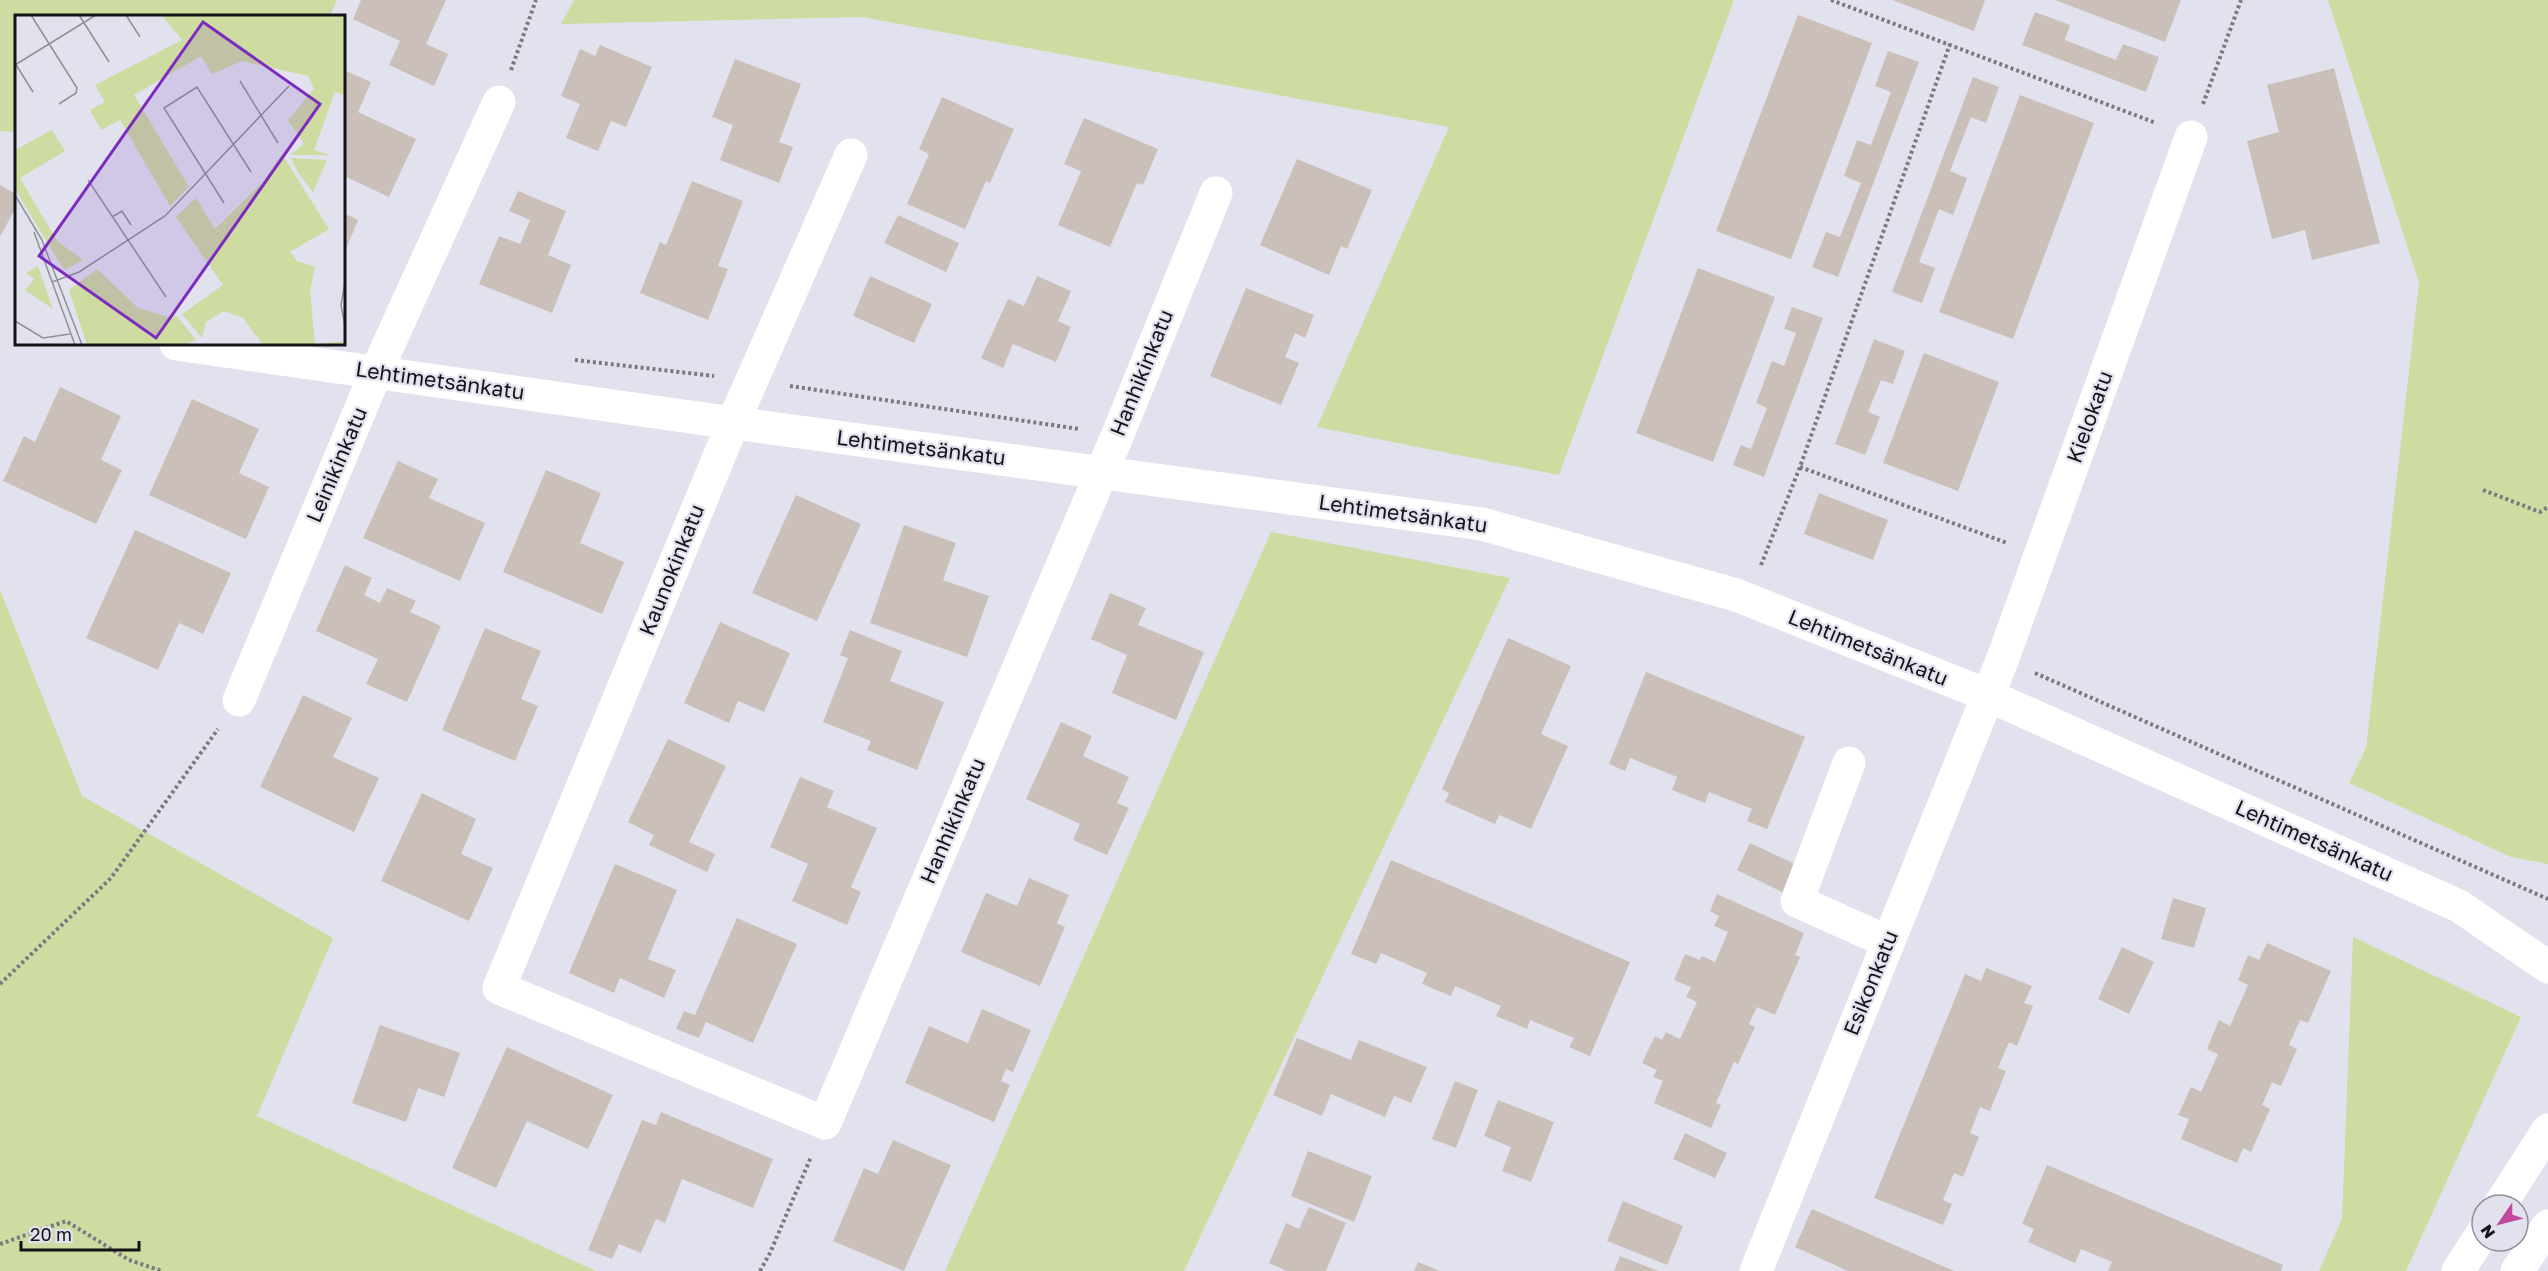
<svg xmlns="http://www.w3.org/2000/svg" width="2548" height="1271" viewBox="0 0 2548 1271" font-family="'Golos Text',sans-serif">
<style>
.green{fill:#cedba1}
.building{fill:#cbc0b9}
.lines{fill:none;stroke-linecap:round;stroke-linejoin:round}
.path{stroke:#797981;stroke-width:4;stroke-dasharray:3 3;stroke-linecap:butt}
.minor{stroke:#fff;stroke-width:33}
.labels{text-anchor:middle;stroke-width:4.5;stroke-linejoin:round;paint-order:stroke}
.street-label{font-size:21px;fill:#141418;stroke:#e1e2ee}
.inset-road{fill:none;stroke:#8f9098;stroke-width:1.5}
.view{fill:#7b2cbf;fill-opacity:0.15;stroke:#7b2cbf;stroke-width:3}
.inset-edge{fill:none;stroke:#141418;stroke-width:3}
</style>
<rect width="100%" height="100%" fill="#e1e2ee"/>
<path class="green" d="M0,0H337L330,16H16V132L0,131Z
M574,0H1734L1559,475L1317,427L1449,127L862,17L561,24Z
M2328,0H2548V864L2511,857L2349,783L2366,748L2419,283Z
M1271,532L1510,578L1184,1271H945Z
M0,590L82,796L333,938L257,1116L596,1271H0Z
M2353,937L2521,1017L2406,1271H2319L2342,1219Z"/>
<path class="building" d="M361,0H446L426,44L448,54L434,86L389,65L400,41L353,19Z
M1892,0H1985L1974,31Z
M2055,0H2181L2165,42Z
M2035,12L2070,25L2065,40L2116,60L2123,44L2159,57L2146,92L2022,45Z
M1798,15L1872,43L1791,259L1716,231Z
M600,45L652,67L626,127L611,121L598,151L566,138L580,104L561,96L580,49L595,56Z
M1888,51L1919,62L1838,277L1812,267L1826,232L1840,237L1861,183L1844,176L1857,140L1871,145L1891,92L1875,86Z
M735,59L801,84L779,142L793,147L779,183L720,160L733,125L712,117Z
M2334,68L2380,243L2312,260L2305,230L2272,239L2247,141L2279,132L2267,85Z
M344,70L371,82L358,112L416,139L389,197L344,176Z
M1973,77L1999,87L1986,123L1971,117L1950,171L1967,178L1953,215L1939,209L1919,262L1935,268L1922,303L1892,292Z
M2020,95L2094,123L2013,339L1939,312Z
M942,97L1014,129L990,183L986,181L965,229L907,204L929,154L919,149Z
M1084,118L1158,149L1143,185L1137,183L1110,247L1058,225L1081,171L1064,164Z
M1297,159L1372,190L1347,249L1341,246L1329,275L1260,245Z
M692,181L743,201L718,266L728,269L708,320L640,293L660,242L666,245Z
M0,185L16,194V207L0,237Z
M518,191L566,211L548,255L571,265L552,313L479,284L499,236L520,244L530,220L509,211Z
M344,213L358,220L344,254Z
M898,215L959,243L946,272L884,243Z
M1698,268L1775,297L1713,462L1636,433Z
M870,276L932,304L914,343L853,316Z
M1037,276L1071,291L1058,321L1071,327L1056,362L1013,344L1003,368L981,358L1008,299L1024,306Z
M1246,288L1314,315L1305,338L1295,333L1285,357L1299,363L1281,405L1210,376Z
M1792,307L1823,318L1764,477L1733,465L1741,445L1751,449L1767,408L1756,403L1772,361L1784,366L1796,333L1784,329Z
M1874,339L1905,351L1893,384L1881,380L1868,412L1880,417L1865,455L1835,444Z
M1924,353L1999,382L1958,491L1883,463Z
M60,387L121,416L101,460L122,470L96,524L3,481L24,436L35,442Z
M192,399L259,429L239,473L269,487L246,539L149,495Z
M398,461L438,479L429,498L485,523L460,581L363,538Z
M546,470L601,493L580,543L624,562L602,614L503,572Z
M1819,493L1888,520L1873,560L1804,534Z
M796,495L861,524L817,621L752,593Z
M904,525L956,543L943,580L989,596L967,657L870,623Z
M135,530L231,573L203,634L179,623L158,670L86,638Z
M345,565L372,578L364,595L380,603L387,588L416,601L410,612L441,626L407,702L366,684L378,659L316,631Z
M1110,593L1146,608L1138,625L1204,652L1176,720L1112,693L1127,655L1091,639Z
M720,622L790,653L764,712L738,701L729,723L684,703Z
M485,628L541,651L521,699L538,706L515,761L442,730Z
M850,630L902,651L890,681L944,702L917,770L867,750L871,741L823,722L848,658L840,655Z
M1508,638L1571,666L1541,734L1568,746L1531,829L1499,815L1495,824L1445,802L1449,793L1442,789Z
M1646,672L1805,737L1767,829L1747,821L1752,809L1709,792L1705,803L1672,790L1677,777L1630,758L1625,771L1609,764Z
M303,695L352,718L333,757L379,778L354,832L260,787Z
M1061,722L1092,736L1083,756L1129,777L1117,803L1129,808L1107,855L1073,840L1080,824L1026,799Z
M668,739L726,766L689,842L715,854L707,872L649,845L654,835L628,822Z
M800,777L834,791L827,807L877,828L851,887L861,892L847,925L792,901L808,864L770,847Z
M422,793L476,819L461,854L493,868L469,921L381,881Z
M1750,843L1797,865L1784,893L1737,870Z
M1391,860L1630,962L1590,1056L1569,1047L1574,1038L1530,1020L1527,1029L1496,1016L1501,1006L1455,986L1451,996L1422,984L1427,973L1381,953L1376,964L1351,954Z
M615,864L677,890L648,959L676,970L664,998L620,978L614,993L569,973Z
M1029,878L1069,895L1057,923L1065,927L1040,986L961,952L986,893L1017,906Z
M1717,894L1804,933L1795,955L1800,957L1775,1015L1757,1007L1749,1024L1755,1027L1738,1064L1734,1062L1716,1103L1721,1105L1711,1128L1654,1103L1663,1081L1653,1077L1657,1070L1642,1063L1655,1036L1662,1040L1666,1032L1680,1039L1697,1002L1686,997L1691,987L1674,980L1685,954L1700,960L1702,956L1715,962L1728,932L1714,926L1719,916L1710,911Z
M2173,898L2206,908L2194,948L2161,939Z
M737,918L797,944L753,1043L706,1022L699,1038L676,1029L684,1011L695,1015Z
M2267,943L2331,971L2308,1023L2300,1020L2289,1045L2297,1049L2281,1086L2272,1082L2262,1105L2270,1109L2251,1152L2243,1148L2237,1163L2181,1139L2189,1119L2178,1115L2191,1087L2201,1092L2218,1054L2207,1049L2219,1020L2230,1026L2248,985L2238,980L2248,955L2259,960Z
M2122,947L2154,962L2129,1014L2098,999Z
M1986,968L2032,986L2024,1003L2033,1006L2017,1046L2009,1042L1998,1068L2006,1071L1990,1111L1980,1107L1970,1133L1979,1137L1963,1177L1954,1173L1943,1200L1952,1204L1943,1225L1874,1198L1965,974L1981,981Z
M982,1009L1031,1030L1013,1072L1006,1069L1001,1081L1010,1085L994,1122L905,1083L929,1026L968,1043Z
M380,1025L460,1053L444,1097L418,1088L406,1122L352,1103Z
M1297,1038L1351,1060L1359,1040L1427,1067L1411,1103L1394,1096L1385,1117L1331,1094L1322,1116L1273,1095Z
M507,1047L613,1095L588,1149L527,1121L496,1188L452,1168Z
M1455,1081L1478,1090L1456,1148L1432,1139Z
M1498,1100L1554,1122L1531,1182L1502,1171L1511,1147L1484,1136Z
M661,1112L773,1159L753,1208L682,1179L665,1223L656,1219L641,1253L619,1244L612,1259L588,1250L642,1120L656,1125Z
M1685,1133L1727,1153L1715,1178L1673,1159Z
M893,1140L951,1165L904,1271L833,1241L864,1168L878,1174Z
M1308,1151L1372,1176L1354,1222L1291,1196Z
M2047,1165L2283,1265L2281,1271H2108L2112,1262L2081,1249L2075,1263L2028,1242L2034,1229L2022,1224Z
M1623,1201L1683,1226L1667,1265L1607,1241Z
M1309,1207L1346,1223L1326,1271H1287L1269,1263L1286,1223L1299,1229Z
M1812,1209L1954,1271H1848L1795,1247Z
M1620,1256L1658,1271H1614Z
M1418,1262L1440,1271H1414Z"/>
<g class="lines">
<path class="path" d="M1831,0L2156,123
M511,70L536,0
M2203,104L2241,0
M575,360L714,376
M790,386L1079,429
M1800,467L2007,543
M2483,490L2540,512L2548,507
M1761,565L1800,467L1950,44
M2035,673L2548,899
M0,984L111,878L218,729
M0,1244L66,1221L129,1260L162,1271
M760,1271L770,1253L811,1157"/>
<path class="minor" d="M851,155L733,423L499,988L825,1123L1118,434L1216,193
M176,344L733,423L1482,524L1736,595L1987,695L2459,906L2548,967
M239,700L376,372L499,102
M1849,763L1797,901L1888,942
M2500,1205L2548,1130
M1756,1271L2003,658L2191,137
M2458,1271L2482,1234
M2517,1271L2548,1226"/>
</g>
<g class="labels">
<g class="street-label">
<text transform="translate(1142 373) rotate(-68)" y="7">Hanhikinkatu</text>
<text transform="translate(440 381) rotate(8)" y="7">Lehtimetsänkatu</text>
<text transform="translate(2090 417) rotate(-70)" y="7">Kielokatu</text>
<text transform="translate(921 448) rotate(7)" y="7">Lehtimetsänkatu</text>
<text transform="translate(337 465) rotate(-67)" y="7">Leinikinkatu</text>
<text transform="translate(1403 514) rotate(8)" y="7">Lehtimetsänkatu</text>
<text transform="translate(672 570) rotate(-68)" y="7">Kaunokinkatu</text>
<text transform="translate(1868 648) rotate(22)" y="7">Lehtimetsänkatu</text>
<text transform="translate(953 821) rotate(-67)" y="7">Hanhikinkatu</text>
<text transform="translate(2314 841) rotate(24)" y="7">Lehtimetsänkatu</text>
<text transform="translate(1871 983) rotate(-68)" y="7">Esikonkatu</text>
</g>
</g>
<g transform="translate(15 15)">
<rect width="330" height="330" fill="#e1e2ee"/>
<path d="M147,0H330V80L320,77L299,135L315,140H275L289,129L273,105L299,74L293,61L227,46L197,59L186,41L119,80L174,172L155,191L105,105L86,115L75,95L90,87L80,70L167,25ZM37,115L50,136L5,163L42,226L68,245L49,255L0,174V135ZM267,139L314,214L275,237L282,246L300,252L295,276L300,329L329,326L330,330H248L228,303L209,296L191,307L187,323L167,299L208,270L161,202L181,183L200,214L248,167ZM276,143L312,145L298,177L284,159ZM23,251L38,294L10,275L19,264L11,258ZM82,254L123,293L156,303L161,300L181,325L168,330H72L54,275Z" fill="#cedba1"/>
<path class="inset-road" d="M16,0L62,73L61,78L44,89M64,0L94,47M111,0L125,22M0,48L18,77M0,50L81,0M225,66L263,128M73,165L151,282M0,180L27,225L67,330M209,188L149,93L182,72L236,157M97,202L107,196L116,210M19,217L60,330M37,267L64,257L150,201L274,71M330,268L326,290L330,311M0,306L28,323L55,319"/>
<path class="view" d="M188,7L305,89L141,323L24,241Z"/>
<rect width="330" height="330" class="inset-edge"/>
</g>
<g transform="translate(2500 1223) rotate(235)"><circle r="28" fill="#e1e2ee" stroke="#8f9098" stroke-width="1.5"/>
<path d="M0-4.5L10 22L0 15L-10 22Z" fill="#c1499f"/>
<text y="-9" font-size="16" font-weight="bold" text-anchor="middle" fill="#141418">N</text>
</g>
<path d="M21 1241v9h118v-9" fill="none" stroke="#141418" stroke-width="3"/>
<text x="30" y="1241" font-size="18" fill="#141418" stroke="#e1e2ee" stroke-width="4.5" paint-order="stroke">20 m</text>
</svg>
